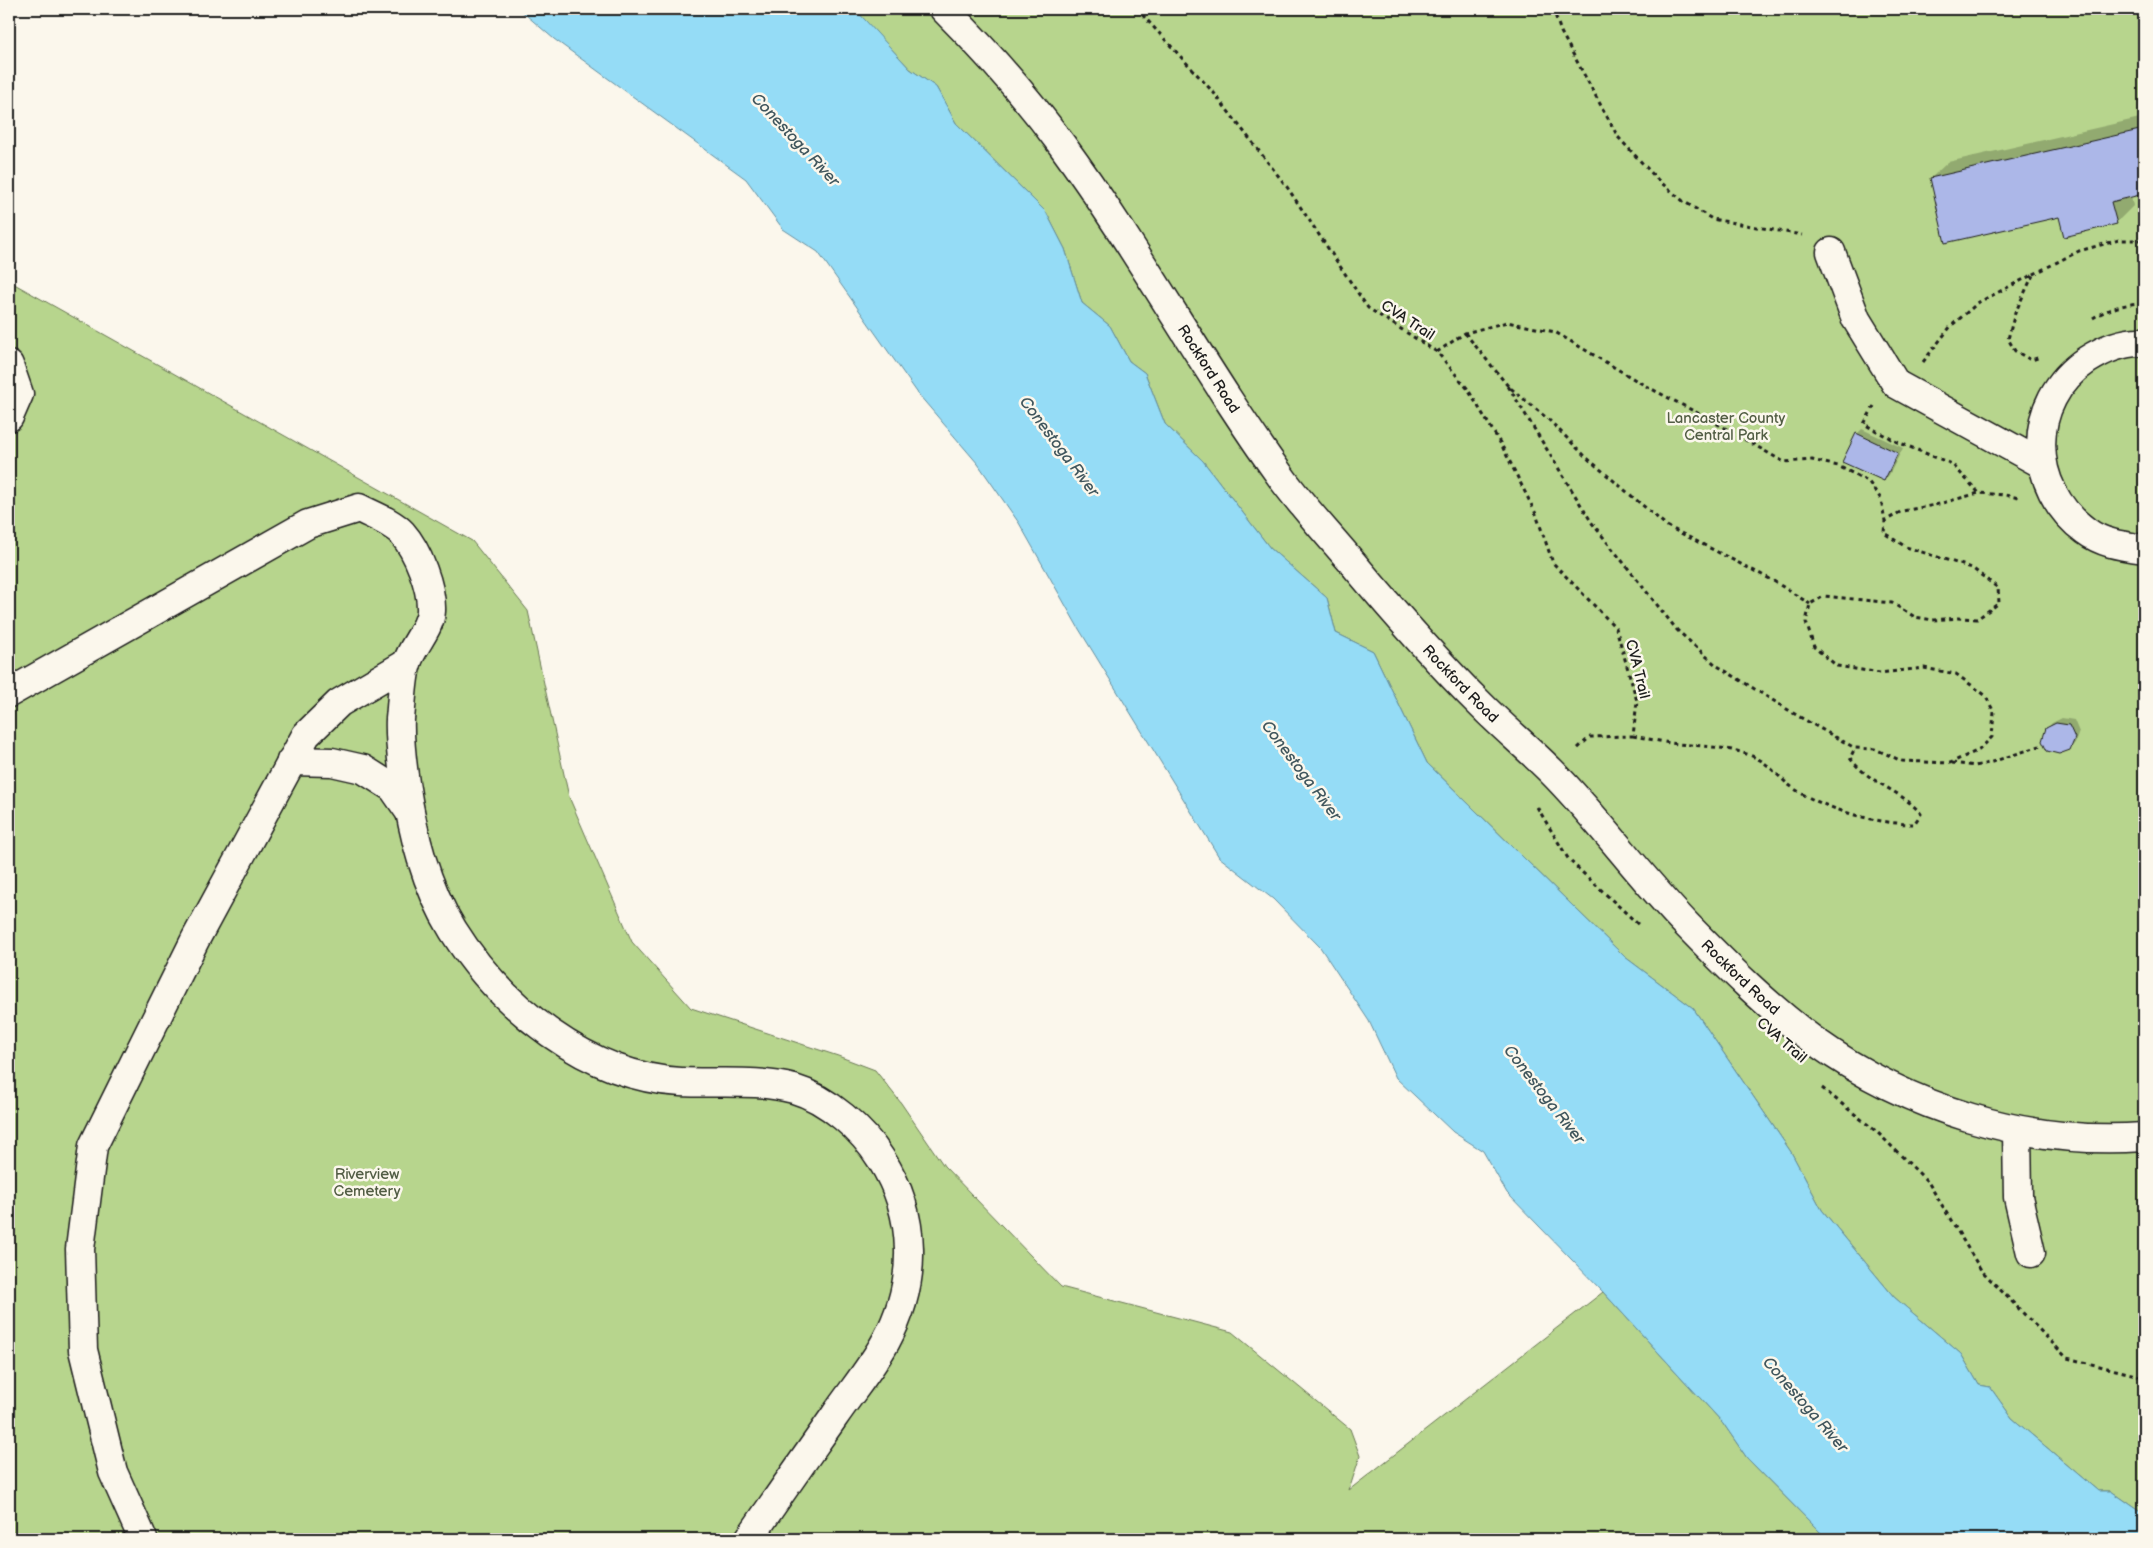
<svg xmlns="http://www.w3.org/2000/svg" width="2153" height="1548" viewBox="0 0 2153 1548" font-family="'Balsamiq Sans',sans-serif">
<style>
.green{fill:#b7d58d;stroke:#6a7854}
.water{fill:#95dcf6;stroke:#658f9f}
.shadow{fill:#0003}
.building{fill:#acb7e8;stroke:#1c1c1c}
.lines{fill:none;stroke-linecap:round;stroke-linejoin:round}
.minor-casing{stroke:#1c1c1c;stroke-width:31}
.path{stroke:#1c1c1c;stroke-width:3;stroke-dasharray:4 4;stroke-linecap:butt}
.minor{stroke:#fbf7ec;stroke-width:28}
.labels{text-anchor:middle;stroke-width:5;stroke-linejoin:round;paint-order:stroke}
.street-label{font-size:15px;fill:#1c1c1c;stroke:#fbf7ec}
.park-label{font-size:15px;fill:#525d44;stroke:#fbf7ec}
.water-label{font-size:16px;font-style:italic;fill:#40565d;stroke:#fbf7ec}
</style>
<rect width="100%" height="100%" fill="#fbf7ec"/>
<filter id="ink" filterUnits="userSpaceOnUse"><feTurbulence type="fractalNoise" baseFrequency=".02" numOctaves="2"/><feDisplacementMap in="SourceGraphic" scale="10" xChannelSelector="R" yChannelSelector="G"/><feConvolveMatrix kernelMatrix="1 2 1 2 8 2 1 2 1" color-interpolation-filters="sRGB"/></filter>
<g filter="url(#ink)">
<path class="green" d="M854,9H2144V1514L2111,1491H2098L2012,1418L1990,1387L1979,1385L1961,1354L1894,1297L1822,1210L1791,1152L1693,1008L1625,957L1427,763L1373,651L1336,633L1327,598L1270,548L1203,461L1165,424L1145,373L1129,361L1110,326L1082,303L1065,249L1046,212L956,123L936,87L910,69Z
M9,281L472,541L528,611L569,797L632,942L691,1008L838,1056L875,1070L901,1103L944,1166L1061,1287L1232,1332L1350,1429L1360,1456L1349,1490L1603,1292L1723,1423L1747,1458L1827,1539H9Z"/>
<path class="water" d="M519,9H855L910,69L936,87L956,123L1046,212L1065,249L1082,303L1110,326L1129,361L1145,373L1165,424L1203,461L1270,548L1327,598L1336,633L1373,651L1427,763L1625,957L1693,1008L1791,1152L1822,1210L1894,1297L1961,1354L1979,1385L1990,1387L2012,1418L2098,1491H2111L2144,1514V1539H1827L1747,1458L1723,1423L1603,1292L1507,1193L1483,1151L1453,1132L1396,1078L1369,1021L1320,947L1273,899L1219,857L1079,629L1019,523L978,464L919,395L818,252L783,229L746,179L554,39Z"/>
<path class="shadow" d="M2144,117V193L2131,196L2133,206L2116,223L2060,215L1931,178L1948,162Z
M1862,429L1903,448L1889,475L1884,480L1857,434Z
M2062,718L2074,720L2079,732L2075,743L2069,749L2047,729L2052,723Z"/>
<path class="building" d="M2144,129V194L2111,202L2117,224L2064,237L2059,217L1945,243L1930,178Z
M1856,433L1898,453L1884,481L1842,462Z
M2056,723L2069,725L2075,738L2070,750L2059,754L2047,751L2042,741L2046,728Z"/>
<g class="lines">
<defs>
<g id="minor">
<path id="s1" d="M944,9C986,51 1026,96 1062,145C1141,253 1205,372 1284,481C1304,508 1328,534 1350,560C1392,610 1435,660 1482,706C1504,728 1528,748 1551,771C1599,819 1639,876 1687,925C1725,964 1769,1008 1813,1040C1909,1109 2027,1146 2144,1137"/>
<path d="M1831,252L1856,319L1896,384L2042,464"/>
<path d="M2144,342C2124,341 2104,349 2087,360C2025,401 2027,488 2086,531C2103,544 2124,546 2144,549"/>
<path d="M9,365L19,394L9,417"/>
<path d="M9,693L308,524L359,508C372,515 392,522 402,533C418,551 432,588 431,611C430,629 412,646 407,663C402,680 402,701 400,719C399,740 402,762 405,783C413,834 425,885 453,930C501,1007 588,1077 681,1082C719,1084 757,1079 794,1089C828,1099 863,1130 881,1159C917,1215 918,1282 886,1341C872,1367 851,1392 834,1417C806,1457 777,1498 749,1539"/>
<path d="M291,761L332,762L363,769L393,788L409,811"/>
<path d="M2017,1130L2018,1197L2031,1253"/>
<path d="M143,1539L113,1472L83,1350L80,1249L93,1146L195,940L306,735L339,703L407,663"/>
</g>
</defs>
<use href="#minor" class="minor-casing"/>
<path class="path" d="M1137,9L1214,93L1287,187L1368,308L1437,352L1467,388L1502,446L1536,514L1553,563L1616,628L1637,701L1633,736L1590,737L1576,750
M1553,9L1561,32L1618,137L1658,180L1683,201L1712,219L1802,235
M2033,275L2015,313L2008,339L2015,351L2031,360L2041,357
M2093,318C2107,309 2127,303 2144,303
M1465,333L1508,386L1548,419L1587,458L1667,526L1772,580L1810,604
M1437,352L1465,333L1507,322L1555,332L1644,385L1709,419L1784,462L1812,460L1838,466L1868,481L1881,499L1885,521
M1923,362L1951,326L1979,302L2079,251L2119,240H2144
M1508,386L1592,523L1677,630L1716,665L1798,716L1855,748
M1874,406L1864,424L1895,441L1952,464L1979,493
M1633,736C1645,738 1658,741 1670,743C1700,747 1733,745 1760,760C1770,766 1779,777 1789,785C1819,808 1876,824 1914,824L1921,814C1902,790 1869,784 1850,758L1855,748L1875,749L1902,761L1950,763L1979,750L1992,737L1994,712L1985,695L1956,674L1924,668L1880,673L1837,666L1814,647L1806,622L1810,604L1824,596L1892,603L1915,617L1933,620L1958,618L1977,619L1999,603L1998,588L1972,568L1906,547L1884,533L1885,521L1902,511L1935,505L1979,493L2005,495L2019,498
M1952,763L1975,766L1989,763L2040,746
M1537,807L1569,860L1640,926
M1822,1088L1877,1132L1928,1182L1981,1270L2067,1358L2144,1377"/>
<use href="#minor" class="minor"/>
</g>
</g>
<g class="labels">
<g class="street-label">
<text transform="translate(1408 320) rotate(33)" y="5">CVA Trail</text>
<text dy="5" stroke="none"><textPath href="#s1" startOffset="448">Rockford Road</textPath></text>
<text transform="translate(1638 669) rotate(76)" y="5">CVA Trail</text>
<text dy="5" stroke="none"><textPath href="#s1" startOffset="852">Rockford Road</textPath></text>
<text dy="5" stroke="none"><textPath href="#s1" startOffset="1258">Rockford Road</textPath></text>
<text transform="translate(1782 1040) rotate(41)" y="5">CVA Trail</text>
</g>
<g class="park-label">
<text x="1726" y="423">Lancaster County<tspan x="1726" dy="17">Central Park</tspan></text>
<text x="367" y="1179">Riverview<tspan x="367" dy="17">Cemetery</tspan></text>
</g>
<g class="water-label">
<text transform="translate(796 139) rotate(47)" y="6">Conestoga River</text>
<text transform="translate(1060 446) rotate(53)" y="6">Conestoga River</text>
<text transform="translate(1302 770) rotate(53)" y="6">Conestoga River</text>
<text transform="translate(1545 1094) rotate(52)" y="6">Conestoga River</text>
<text transform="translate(1806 1404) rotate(49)" y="6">Conestoga River</text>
</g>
</g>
<rect width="2153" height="1548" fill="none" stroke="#fbf7ec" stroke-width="30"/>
<rect x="15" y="15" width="2123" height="1518" fill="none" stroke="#1c1c1c" stroke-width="2" filter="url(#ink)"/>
</svg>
